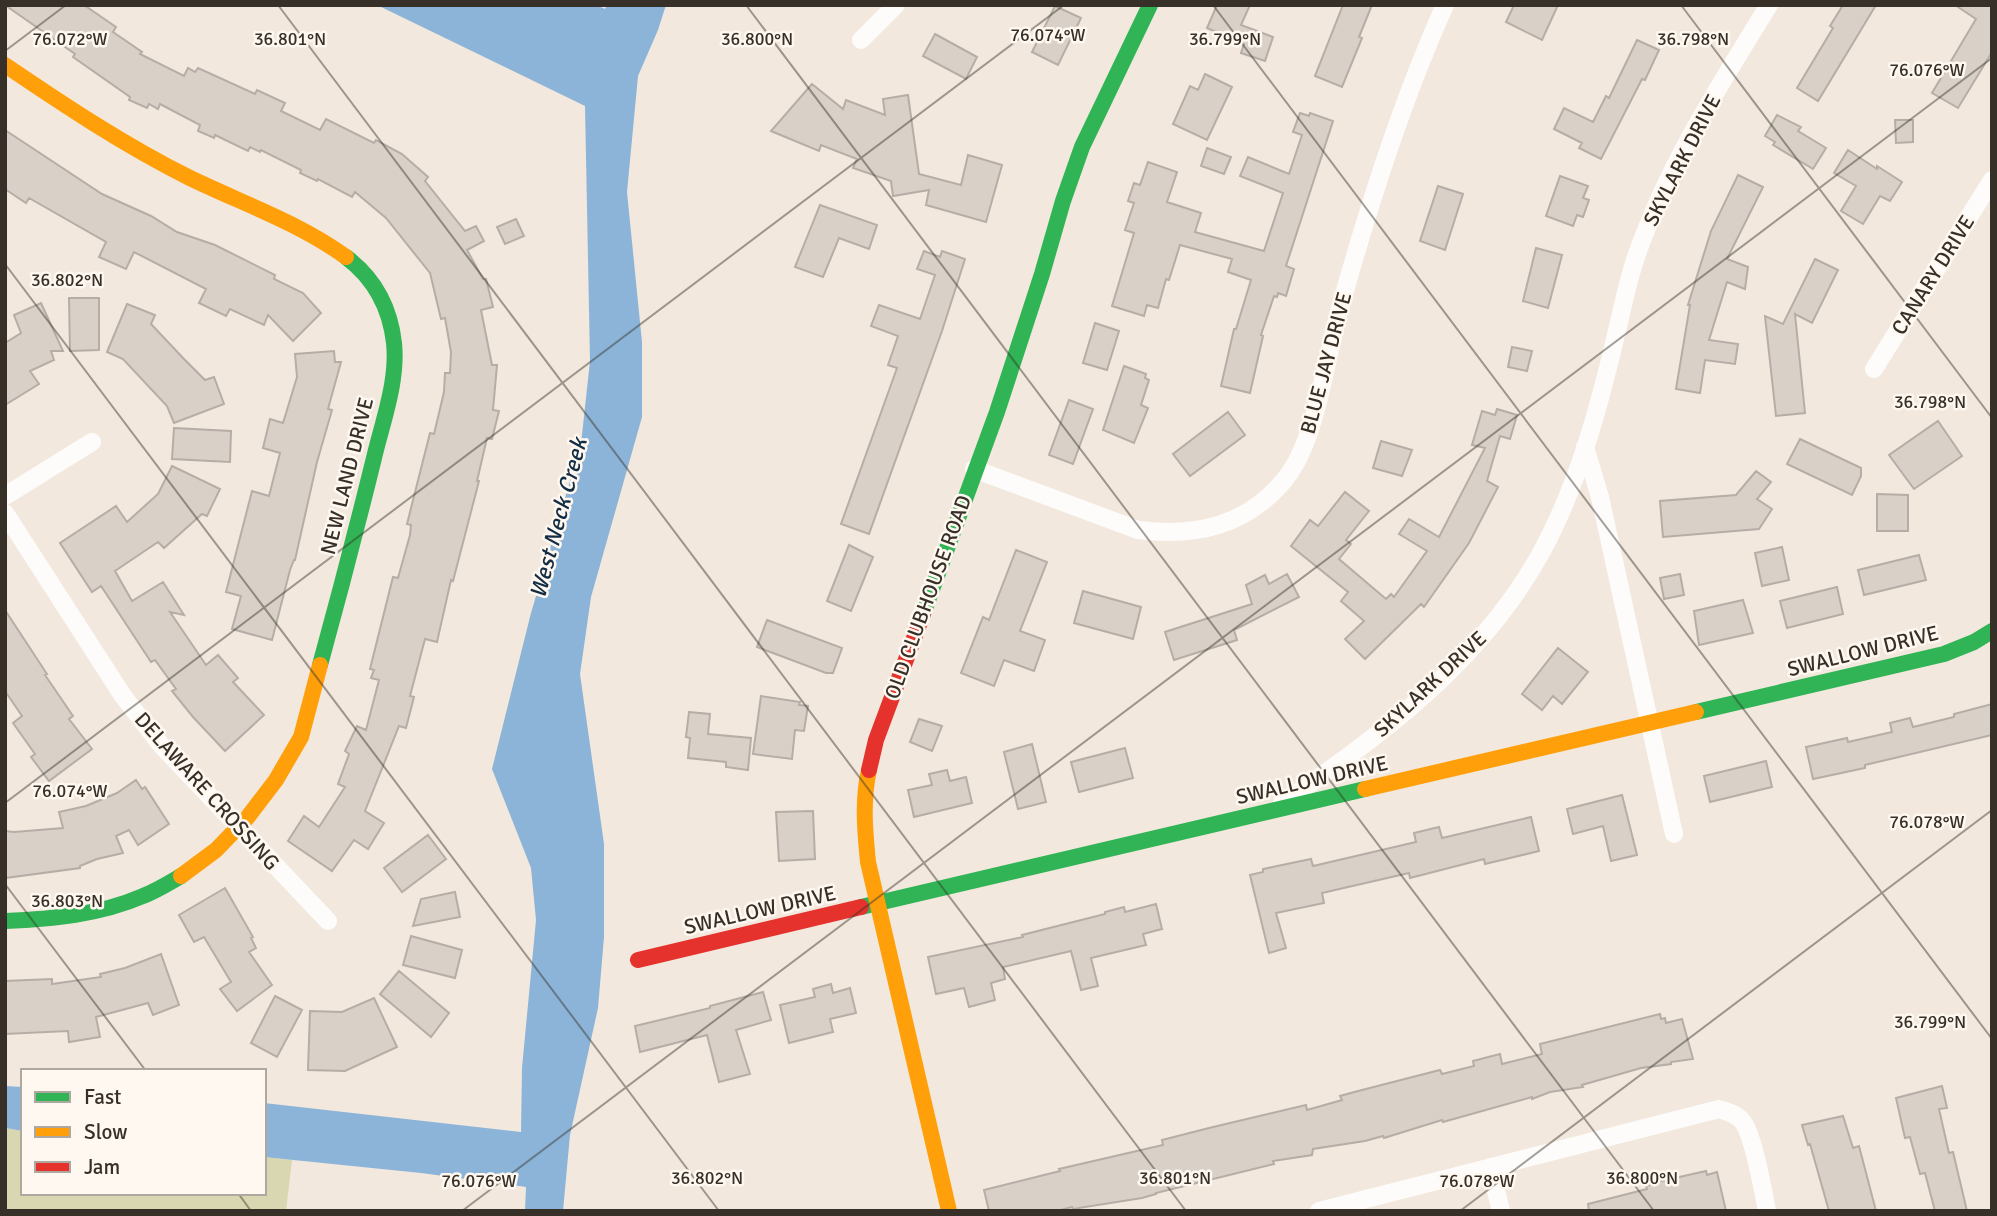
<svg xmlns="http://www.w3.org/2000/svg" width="1997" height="1216" viewBox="0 0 1997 1216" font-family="Signika,sans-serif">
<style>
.green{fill:#d9d7b2}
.water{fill:#8cb4d8}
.building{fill:#d9d1c8;stroke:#b6aea6;stroke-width:2}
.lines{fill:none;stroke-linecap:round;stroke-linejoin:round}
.street{stroke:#fdfcfa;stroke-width:18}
.fast{stroke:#30b455;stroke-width:16}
.slow{stroke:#ff9f0a;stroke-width:16}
.jam{stroke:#e5322d;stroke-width:16}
.ticks{fill:none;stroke:#363028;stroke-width:2;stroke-opacity:0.45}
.labels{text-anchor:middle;stroke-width:5;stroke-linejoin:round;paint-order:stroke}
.street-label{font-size:21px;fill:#363028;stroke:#fff8f0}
.water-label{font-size:23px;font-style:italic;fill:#122d44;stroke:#fff8f0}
.ticks-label{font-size:18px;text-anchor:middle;fill:#363028;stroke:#fff8f0;stroke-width:5;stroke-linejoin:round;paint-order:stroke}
</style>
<rect width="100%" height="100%" fill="#f2e8dd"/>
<path class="green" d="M5,1128L23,1131V1193H264V1157L292,1160L286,1211H5Z"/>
<path class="water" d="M377,5H596L605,9L607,5H666L658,30L638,76L627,192L642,342V417L591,597L580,674L604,844V937L598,1008L570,1135L563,1211H525L526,1187L421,1173L264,1157V1103L521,1132L522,1068L536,920L531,868L492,769L531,613L581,444L590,361L585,106Z
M5,1086L23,1087V1131L5,1128Z"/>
<path class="building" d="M5,5H84L116,27L113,32L142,52L140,54L184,76L188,68L195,72L198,68L255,94L257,90L285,103L281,111L320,130L326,119L374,143L376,140L402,154L428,177L425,181L465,231L476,226L484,241L467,250L483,279H486L493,307L481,310L492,365H497L493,410L499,411L492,439L487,438L477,481H479L453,581L451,580L437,642L425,639L410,696L414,697L406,728L399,726L365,811L384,823L368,849L354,840L332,871L288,841L304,816L319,827L345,787L338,784L349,754L345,751L357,726L366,730L379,680L371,678L374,670L370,669L393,577L398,578L410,535L411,525L407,524L430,433L434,434L444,392L445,373H450L451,352L445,318L441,319L430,273L386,218L355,192L352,197L318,179L317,181L300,173L301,170L261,150L260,152L250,147L248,151L215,135L214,138L198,131L200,125L160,104L158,109L149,104L147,108L129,100L130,97L73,57L75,54Z
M1217,5H1250L1241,25L1273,37L1265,61L1241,53L1244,44L1207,28Z
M1343,5H1372L1359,37L1362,38L1342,87L1315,76Z
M1514,5H1558L1542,40L1506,22Z
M1843,5H1876L1818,101L1797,88L1833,28L1830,26Z
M1955,5H1992V52L1958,108L1932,93L1976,19Z
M1055,6L1081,18L1058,65L1032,52Z
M935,34L977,57L966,79L923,56Z
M1637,40L1659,50L1645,80L1642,79L1601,159L1579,148L1582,143L1554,129L1564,108L1593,122L1606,96L1609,98Z
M1205,74L1232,87L1207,140L1173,124L1190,86L1198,90Z
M812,84L843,109L846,100L885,115L883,99L908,95L919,174L961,185L968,155L1002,165L986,222L926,205L929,190L893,196L891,181L853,168L857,159L821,145L819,151L771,131Z
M1300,113L1309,116L1310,113L1333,121L1286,266L1294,269L1286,296L1278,293L1277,297L1274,296L1261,335L1263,336L1250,393L1221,386L1234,329H1236L1251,280L1228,272L1232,259L1180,245L1169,280L1166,279L1158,308L1147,305L1144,316L1112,306L1134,233L1125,230L1134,203L1128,201L1134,183L1140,185L1148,162L1177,172L1167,202L1201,213L1195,232L1264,251L1283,193L1240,176L1248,157L1289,174L1302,135L1293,132Z
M1777,115L1801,127L1798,131L1826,148L1813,169L1773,145L1775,142L1765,136Z
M1895,120H1913V142L1896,143Z
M5,130L102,194L151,216L177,232L215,245L275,275L274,279L303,293L321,313L293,341L268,315L264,325L230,309L226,316L199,303L206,289L134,252L126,269L99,257L106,242L29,198L26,203L5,189Z
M1207,148L1231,157L1224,174L1201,166Z
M1848,150L1877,169V166L1902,182L1890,201L1880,196L1863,224L1841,211L1856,186L1834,173Z
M1738,175L1763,187L1727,259L1748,267L1745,289L1727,282L1709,340L1738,344L1735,364L1705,360L1700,393L1676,389L1690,305H1688L1711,231Z
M1560,176L1588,186L1583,198L1589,200L1583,217L1577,215L1573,226L1546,216Z
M1438,186L1463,194L1445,250L1420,241Z
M820,205L877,225L869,249L839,238L823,277L795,267Z
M516,219L524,236L505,244L497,227Z
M1536,248L1562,255L1548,308L1523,301Z
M924,251L940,257L942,251L965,259L942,331L869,534L841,524L897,368L888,365L898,336L871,326L879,305L920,319L935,275L917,269Z
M1815,259L1838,270L1812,323L1795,314L1805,413L1776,416L1765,316L1783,324Z
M69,298H99V350L70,351Z
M41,303L63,351H51L54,360L30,371L39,384L5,405V343L21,333L14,315Z
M127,304L155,315L151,324L184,359L205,380L214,377L224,404L174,423L167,406L123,359L107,352Z
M1095,323L1119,331L1107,370L1083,363Z
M1512,347L1532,351L1527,371L1508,367Z
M334,351L335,362H341L328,409L332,410L317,462L295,560H294L290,570L272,640L232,629L241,596L226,592L252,491L269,496L280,453L263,448L270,419L283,423L297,377L295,354Z
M1124,366L1146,374L1145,378L1149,380L1141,405L1148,408L1134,443L1103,430Z
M1069,400L1093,409L1073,464L1049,455Z
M1497,409L1517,415L1510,439L1500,436L1487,481L1498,487L1469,543L1424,607L1421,604L1365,659L1345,639L1364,621L1341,601L1348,592L1291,546L1310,520L1318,526L1345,492L1369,511L1346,540L1351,544L1339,559L1386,599L1391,594L1394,597L1427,551L1399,534L1409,519L1439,537L1485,448L1472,445L1482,411L1495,415Z
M1228,412L1245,435L1190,476L1173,454Z
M1938,421L1962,456L1914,489L1889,455Z
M174,428L231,431L230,462L172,459Z
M1800,439L1861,468V476L1852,495L1787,464Z
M1381,441L1412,450L1402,476L1373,468Z
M172,466L220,489L207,516L202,514L164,548L158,542L115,571L132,601L163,582L184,615L170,612L206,665L218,655L238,678L233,682L264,715L225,751L193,717L172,691L176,689L155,660L151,662L101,586L92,592L60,543L116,506L127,522L158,494Z
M1756,471L1771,482L1757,499L1772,509L1759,529L1663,537L1660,501L1736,495Z
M1877,494L1908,495V531H1877Z
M849,545L873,557L851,611L827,601Z
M1782,547L1789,580L1762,586L1755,553Z
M1016,550L1047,562L1020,631L1045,640L1034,671L1004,660L994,686L961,673L983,617L989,620Z
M1919,555L1926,580L1864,595L1858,570Z
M1287,574L1299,597L1234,630L1237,640L1174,660L1165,632L1252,604L1246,585L1265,575L1269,584Z
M1680,574L1684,595L1664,599L1660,578Z
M1837,587L1843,614L1787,628L1780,601Z
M1083,591L1141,607L1133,639L1074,623Z
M1743,600L1753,633L1699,645L1694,611Z
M5,610L47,674L45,675L73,716L69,719L92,749L49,781L31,757L35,754L13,723L22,716L5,691Z
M767,620L842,648L833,673H826L757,647Z
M1558,648L1588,672L1562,704L1553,696L1542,710L1522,694Z
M761,696L800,702L799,705L808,706L804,731L795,730L792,759L753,754Z
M1992,704V735L1865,765V768L1813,779L1806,747L1847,738L1848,742L1892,732L1890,723L1910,718L1913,727L1954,717V714Z
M689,712L710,714L708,734L751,738L748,770L726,767V762L688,758L690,738L686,737Z
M919,719L942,726L932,751L910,742Z
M1032,744L1046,802L1018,809L1004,752Z
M1125,748L1133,778L1079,792L1071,762Z
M1766,761L1772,787L1710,802L1704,776Z
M947,770L950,781L966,777L972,803L914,817L908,790L932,785L929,774Z
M136,780L142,789L145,787L169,824L138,845L129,830L116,836L123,853L97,859L80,866V868L5,878V831L14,832L63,828L59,812L86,806L117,793Z
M1622,795L1637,855L1611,861L1603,826L1573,834L1567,809Z
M813,811L815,859L779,861L776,812Z
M1531,817L1539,851L1485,864L1484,859L1410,878L1409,873L1322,893L1324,903L1276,913L1286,948L1269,953L1250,875L1263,872V869L1311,859L1313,866L1416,842L1414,833L1439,827L1442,838Z
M428,835L446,859L402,892L384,868Z
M225,888L253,937L251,938L256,948L249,952L272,985L237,1011L220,989L231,982L204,937L194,942L179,915Z
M455,892L460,917L413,926L421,899Z
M1156,904L1162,929L1143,934L1146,945L1091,958L1098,986L1081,990L1071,951L1003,967L1005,979L991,983L995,1000L969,1007L964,988L936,994L928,957L1023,937L1022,935L1105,914V912L1124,907L1125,912Z
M411,936L462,950L455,978L403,965Z
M161,954L179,1005L153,1015L148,1003L96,1017L100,1037L69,1042L68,1031L5,1034V981L52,979V984L101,977L100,974L125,968Z
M399,971L449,1013L431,1037L380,994Z
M831,984L833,993L850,988L856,1013L830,1019L833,1032L789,1043L780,1005L815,997L813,989Z
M763,992L771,1020L736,1030L750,1074L719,1082L707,1035L640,1052L635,1026L710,1008V1006Z
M275,996L302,1010L277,1057L251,1043Z
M374,998L397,1047L345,1071L308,1070L310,1011L342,1012Z
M1660,1014L1661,1019L1665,1018L1666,1023L1682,1019L1693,1059L1671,1062V1064L1641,1068L1582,1085L1583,1087L1550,1092L1532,1099V1097L1443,1122L1442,1120L1384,1138L1383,1136L1365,1141L1313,1149L1312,1155L1273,1161L1274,1164L1156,1193V1194L1142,1198L1073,1209L1072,1207L1057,1211H989L984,1190L1060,1171L1059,1169L1163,1145L1162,1140L1209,1128L1306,1105L1307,1110L1342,1100L1340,1096L1362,1090L1440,1070L1442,1074L1474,1066L1473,1061L1500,1054L1502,1064L1542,1054L1540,1044Z
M1942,1086L1947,1108L1939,1109L1949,1153L1953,1152L1967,1211H1935L1925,1173L1920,1174L1910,1137L1905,1138L1896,1098Z
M1843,1116L1853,1148L1859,1146L1876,1211H1829L1810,1144L1808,1145L1802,1125Z
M1706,1171L1707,1175L1717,1172L1726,1211H1589L1588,1204L1647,1189L1646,1186L1657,1183V1182Z"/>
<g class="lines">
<path class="street" d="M861,40L896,5
M1874,369L1992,180
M1585,447L1600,497L1674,834
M974,469L1138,530C1197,537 1247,526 1286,478C1317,438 1325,361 1339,312C1368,208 1401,103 1445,5
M5,496L92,442
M5,513L123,696L161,745L328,921
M1282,803C1381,736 1482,660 1541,553C1577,487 1598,411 1615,339C1622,311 1627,283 1636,257C1667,167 1719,86 1769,5
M1490,1167L1501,1211
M1319,1211L1719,1109C1728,1112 1737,1114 1743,1122C1754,1137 1763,1191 1767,1211"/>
<path class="fast" d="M923,614L997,412L1042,274L1063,201L1082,147L1150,5
M320,665C339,596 357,527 374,458C383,420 398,381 394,343C390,307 374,278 346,257
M1696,712L1944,654L1974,642L1992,631
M861,907L1365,789
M5,921C52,919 99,915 143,896C156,891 169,883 181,876"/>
<path class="slow" d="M5,65C64,105 124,145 188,177C241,203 298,222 346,257
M869,770C862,801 865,831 868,862L949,1211
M1365,789L1696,712
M181,876L216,850L247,818L276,780L301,737L320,665"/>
<path class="jam" d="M869,770L876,740L923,614
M638,960L861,907"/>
</g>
<path class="ticks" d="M278,5L1186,1211M746,5L1654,1211M1213,5L1992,1039M1681,5L1992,418M5,51L66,5M5,264L719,1211M5,803L1064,5M5,884L146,1071M238,1193L251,1211M462,1211L1992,58M1460,1211L1992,810"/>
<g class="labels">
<g class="street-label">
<text transform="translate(1682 160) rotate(-63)" y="7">SKYLARK DRIVE</text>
<text transform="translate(1933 275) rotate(-58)" y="7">CANARY DRIVE</text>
<text transform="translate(1326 363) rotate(-75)" y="7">BLUE JAY DRIVE</text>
<text transform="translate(347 476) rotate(-76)" y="7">NEW LAND DRIVE</text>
<text transform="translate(928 597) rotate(-70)" y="7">OLD CLUBHOUSE ROAD</text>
<text transform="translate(1863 651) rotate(-14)" y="7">SWALLOW DRIVE</text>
<text transform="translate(1430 684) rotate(-43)" y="7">SKYLARK DRIVE</text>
<text transform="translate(1312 780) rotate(-13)" y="7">SWALLOW DRIVE</text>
<text transform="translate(207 791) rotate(48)" y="7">DELAWARE CROSSING</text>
<text transform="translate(760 910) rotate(-13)" y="7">SWALLOW DRIVE</text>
</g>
<g class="water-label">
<text transform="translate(558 518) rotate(-75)" y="8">West Neck Creek</text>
</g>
</g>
<g class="ticks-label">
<text x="1048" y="41">76.074°W</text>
<text x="290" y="45">36.801°N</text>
<text x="757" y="45">36.800°N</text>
<text x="1225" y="45">36.799°N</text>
<text x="1693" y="45">36.798°N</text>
<text x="70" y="45">76.072°W</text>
<text x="1927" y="76">76.076°W</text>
<text x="67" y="286">36.802°N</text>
<text x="1930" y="408">36.798°N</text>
<text x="70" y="797">76.074°W</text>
<text x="1927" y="828">76.078°W</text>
<text x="67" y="907">36.803°N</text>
<text x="1930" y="1028">36.799°N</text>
<text x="707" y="1184">36.802°N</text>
<text x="1175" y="1184">36.801°N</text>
<text x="1642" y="1184">36.800°N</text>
<text x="479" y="1187">76.076°W</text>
<text x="1477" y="1187">76.078°W</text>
</g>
<rect width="1997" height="1216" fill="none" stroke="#363028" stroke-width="14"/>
<rect x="21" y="1069" width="245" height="126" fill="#fff8f0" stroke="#afa8a0" stroke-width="2"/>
<rect x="35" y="1092" width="35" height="10" fill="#30b455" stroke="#afa8a0" stroke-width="2"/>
<text x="84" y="1104" font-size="21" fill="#363028">Fast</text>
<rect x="35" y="1127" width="35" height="10" fill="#ff9f0a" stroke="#afa8a0" stroke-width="2"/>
<text x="84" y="1139" font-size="21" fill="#363028">Slow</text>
<rect x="35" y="1162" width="35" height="10" fill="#e5322d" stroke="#afa8a0" stroke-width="2"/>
<text x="84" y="1174" font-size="21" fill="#363028">Jam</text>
</svg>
